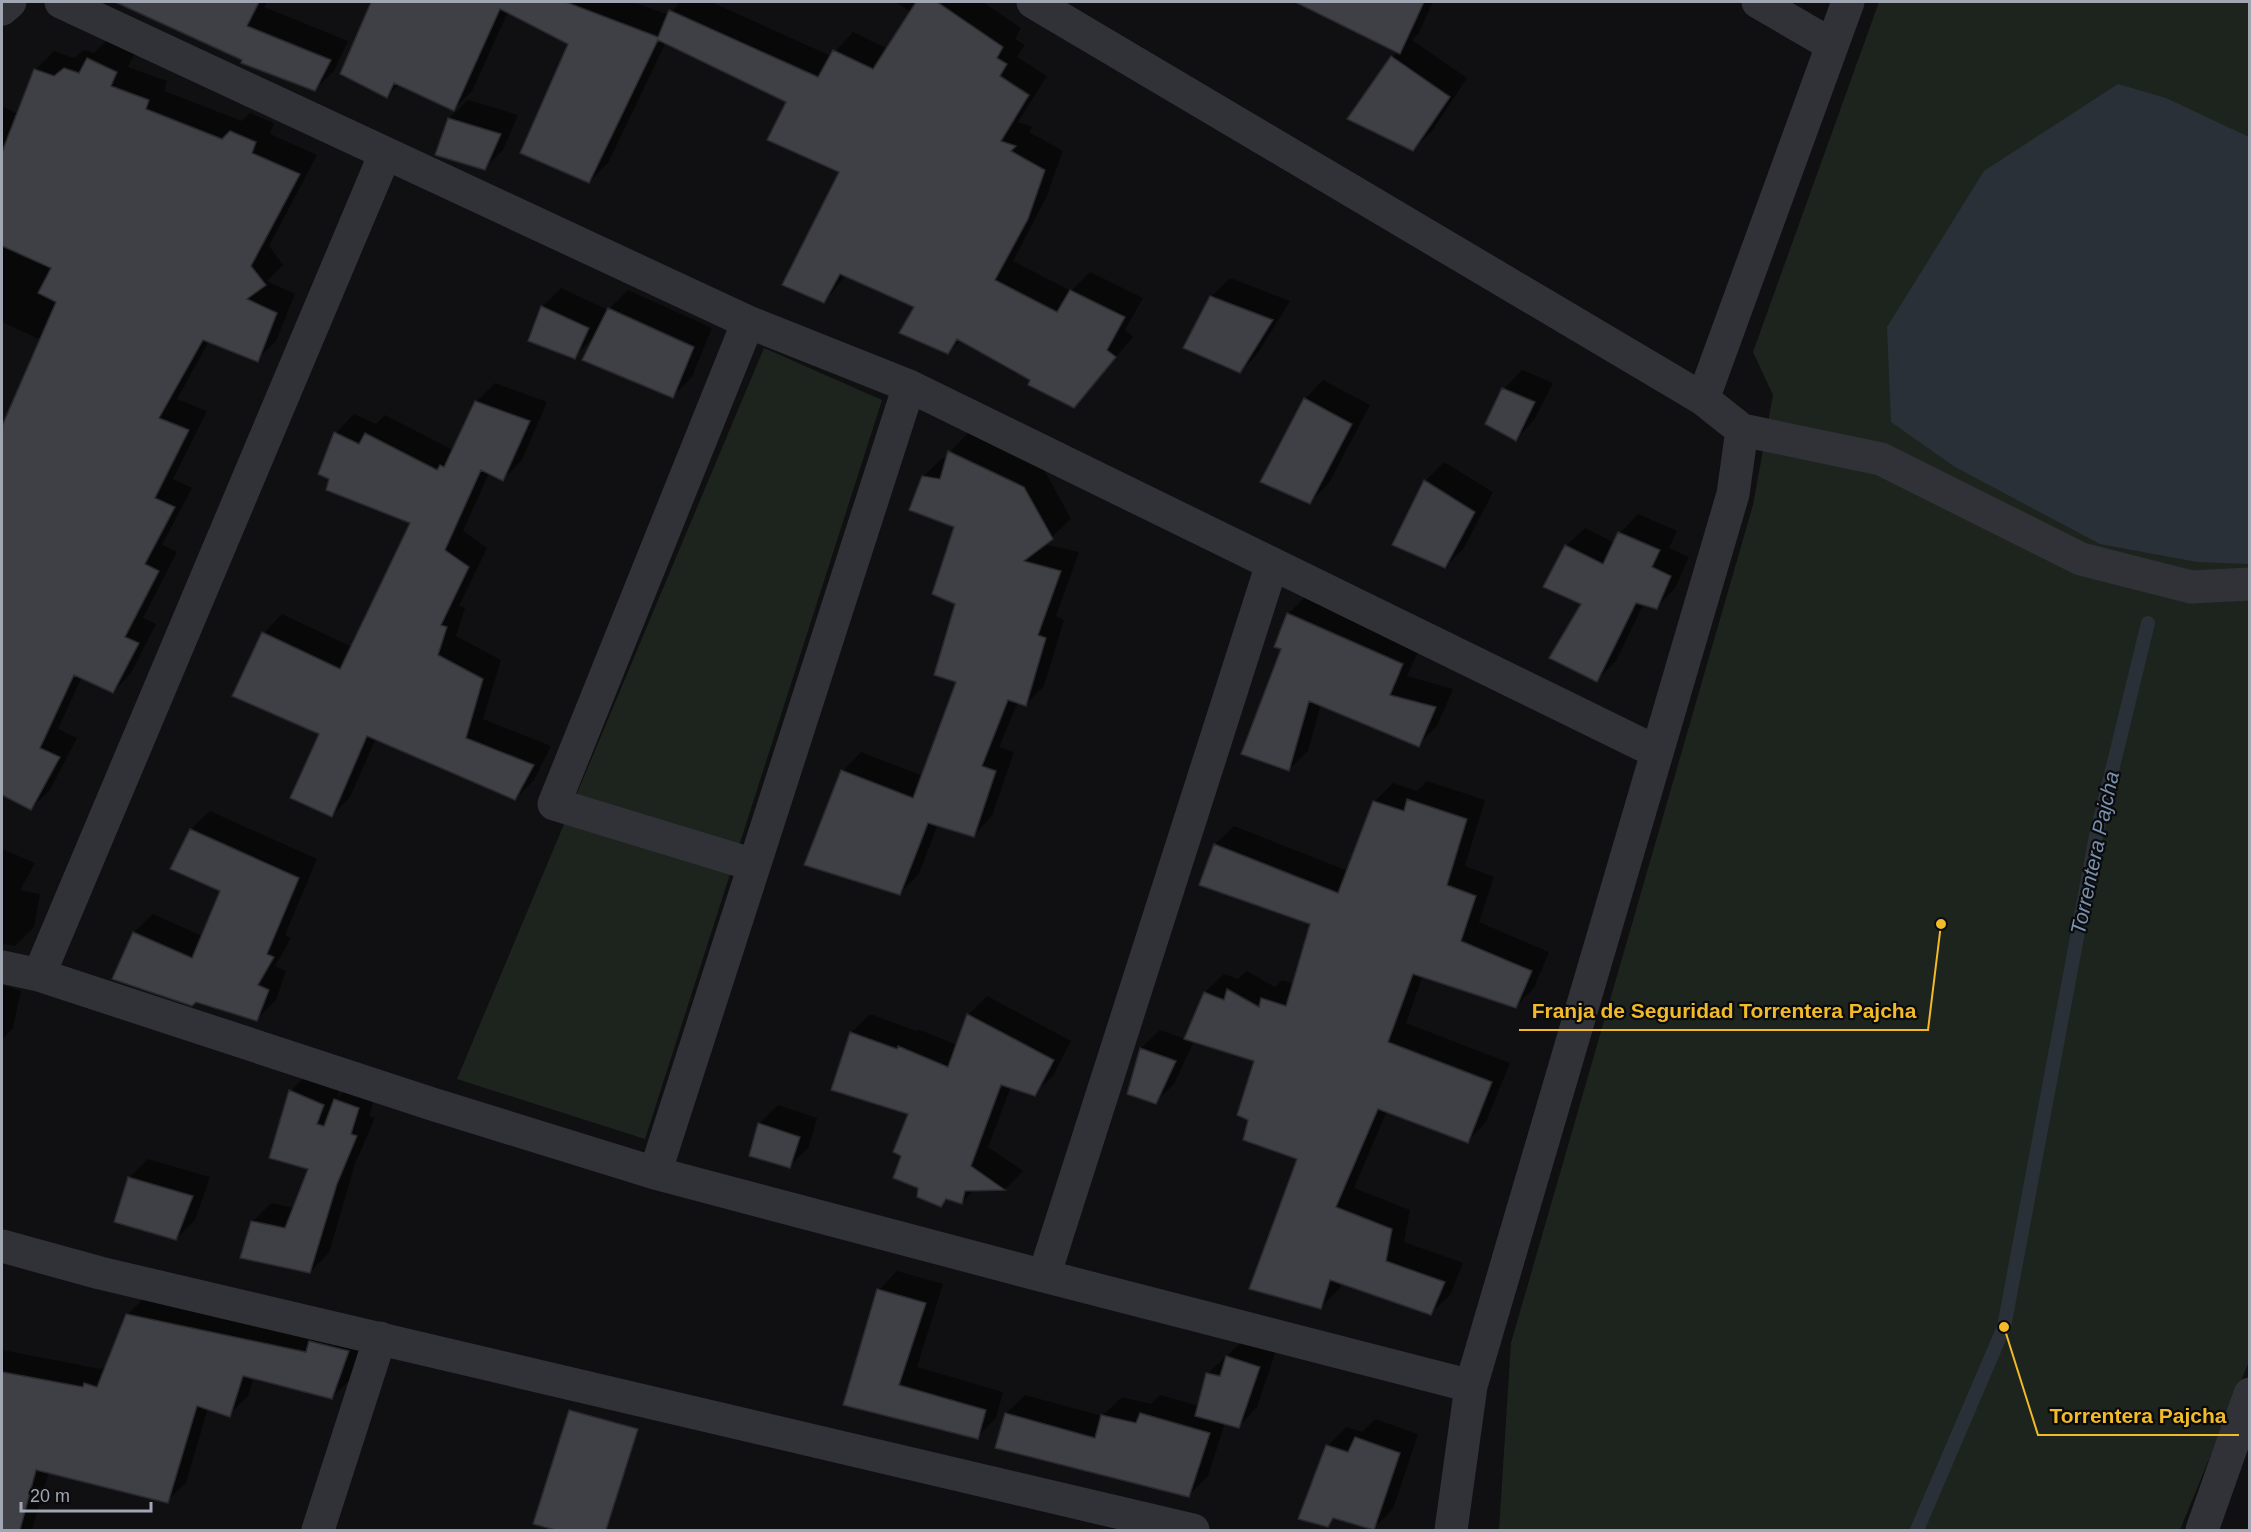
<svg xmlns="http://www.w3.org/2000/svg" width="2251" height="1532" viewBox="0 0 2251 1532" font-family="Arial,sans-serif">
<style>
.green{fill:#1d241e}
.water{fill:#293037}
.shadow{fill:#0007}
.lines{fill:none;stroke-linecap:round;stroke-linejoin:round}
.stream{stroke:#293037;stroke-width:14}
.building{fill:#3f4045;stroke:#2a2a2e;stroke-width:1.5}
.minor{stroke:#313237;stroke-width:33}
.labels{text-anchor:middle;stroke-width:4.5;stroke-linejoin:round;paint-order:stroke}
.water-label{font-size:21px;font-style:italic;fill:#7891ae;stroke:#0b0b0d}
.leader{fill:none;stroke:#f1ba29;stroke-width:2}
.callout-dot{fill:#f1ba29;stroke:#0b0b0d;stroke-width:2}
.callout-label{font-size:21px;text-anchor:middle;font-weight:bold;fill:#f1ba29;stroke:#0b0b0d;stroke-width:4.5;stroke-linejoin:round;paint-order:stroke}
</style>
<rect width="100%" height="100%" fill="#101012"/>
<path class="green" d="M1879,2H2249L2250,1359L2180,1530H1499L1511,1343L1753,505L1773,395L1753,352Z
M764,348L882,400L645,1139L457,1079Z"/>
<path class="water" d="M2118,84L2166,98L2249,137V564L2197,562L2100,544L1955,467L1891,422L1887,327L1984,171Z"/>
<path class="shadow" d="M144,2H267L264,7L348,41L334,71L315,89L138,11Z
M372,2H633L669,15L680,2H711L831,56L853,32L888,49L911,12L895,2H983L1021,28L1015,39L1025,45L1017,57L1047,76L1018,122L1033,127L1029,132L1063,151L1046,198L1013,261L1071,291L1090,272L1143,298L1125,330L1133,337L1074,406L1032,379L961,340L948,353L916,306L846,275L824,302L841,171L788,101L666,42L608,163L589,182L570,43L508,12L472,91L453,110L399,84L386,97L342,73Z
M1331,2H1433L1418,34L1412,40L1467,78L1432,131L1413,150L1392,57L1398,52L1328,17Z
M107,40L135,53L128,67L167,81L164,91L242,121L250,113L274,123L270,134L317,155L269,246L283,265L267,281L295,294L276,341L257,360L209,341L177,399L207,411L173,479L192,488L162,545L177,552L143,618L156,624L131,673L113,692L82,677L58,729L77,738L50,790L31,808L2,794V430L41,340L2,322V106L16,113L35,70L54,51L74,58L84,50L94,53Z
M468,100L518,115L503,150L484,168L449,118Z
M1230,278L1290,301L1258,353L1240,372L1211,297Z
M561,288L608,310L628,290L712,328L692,377L673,396L594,337L574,357L542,307Z
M1522,370L1553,383L1534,420L1516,439L1487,423L1504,389Z
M1323,380L1370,405L1329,483L1310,502L1305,399Z
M495,383L547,402L522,460L503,479L489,473L463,531L487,548L459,606L465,608L456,636L501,660L483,719L551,746L534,780L515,799L376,738L350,797L332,816L321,733L264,633L282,614L352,647L412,522L331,478L336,433L354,414L376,424L385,415L453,450L476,402Z
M968,433L1043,468L1071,519L1044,544L1079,552L1056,616L1064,620L1044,686L1025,705L1018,702L999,747L1014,752L992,816L974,835L938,824L919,874L900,893L843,771L861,752L923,776L958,681L955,526L923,477L942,458L948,459L950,452Z
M1444,462L1493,492L1464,548L1445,567L1394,544L1425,481Z
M1638,514L1677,531L1669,548L1689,557L1675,588L1657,607L1644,603L1616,661L1597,680L1583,603L1566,546L1585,528L1615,543L1620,533Z
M1307,595L1421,645L1407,676L1453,689L1437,726L1418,745L1321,704L1308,751L1289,769L1283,648L1288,614Z
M1427,781L1485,800L1465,866L1494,877L1479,922L1549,952L1534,988L1516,1006L1423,975L1406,1023L1510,1063L1486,1122L1468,1141L1387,1111L1354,1188L1410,1210L1404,1242L1463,1263L1450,1295L1431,1313L1342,1282L1340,1288L1321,1307L1299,1158L1250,1120L1256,1060L1194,1041L1174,1084L1155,1102L1129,1093L1141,1048L1160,1030L1185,1039L1205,992L1224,974L1238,979L1247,971L1275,987L1282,980L1294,984L1312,923L1215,844L1234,826L1348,871L1374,802L1393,783L1417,791Z
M210,811L317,859L285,935L291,938L275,966L286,971L276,1000L257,1019L114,978L134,932L153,914L202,936L222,890L191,829Z
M2,849L35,863L20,890L40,894L34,927L15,946L2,944Z
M2,985L21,991L13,1028L2,1040Z
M987,996L1071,1041L1053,1076L1034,1094L1011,1087L988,1147L1023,1171L1005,1189H975L962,1203L948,1198L940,1205L920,1187L903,1155L910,1114L851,1033L870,1014L916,1031L918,1029L957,1045L968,1015Z
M309,1072L342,1086L337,1098L354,1081L377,1089L369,1116L375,1118L355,1164L329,1253L310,1272L252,1222L271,1203L295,1208L310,1168L291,1091Z
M778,1105L817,1118L809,1147L790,1166L759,1124Z
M148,1159L210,1177L195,1220L176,1239L129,1178Z
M897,1271L943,1284L917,1367L1003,1392L996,1418L977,1437L845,1404L879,1290Z
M146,1296L366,1332L351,1379L332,1397L254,1377L248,1396L229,1415L208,1408L186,1483L167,1501L49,1472L32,1530H2V1350L101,1369L107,1366L127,1315Z
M1246,1338L1277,1348L1257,1407L1239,1426L1225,1423L1208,1476L1189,1495L1006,1413L1025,1395L1102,1416L1122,1397L1151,1404L1160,1395L1199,1406L1207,1374Z
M1375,1419L1418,1434L1393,1509L1374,1528L1335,1517L1327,1525L1328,1446L1346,1427L1362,1432Z
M1115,1524L1138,1530H1109Z"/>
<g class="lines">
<path class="stream" d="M1917,1530L2004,1327L2096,836L2148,623"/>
</g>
<path class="building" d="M115,2H259L247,26L331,60L315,91L241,63L242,60Z
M371,2H566L658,37L669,10L818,77L833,50L873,69L916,2H937L1003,47L997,58L1007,64L1000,76L1029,95L1001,141L1016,146L1011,151L1045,170L1028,219L995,280L1057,312L1070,290L1125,317L1107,350L1116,357L1074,408L1028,385L1030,380L957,339L948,354L899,333L914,307L840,274L824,303L782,285L839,172L767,140L786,102L658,40L589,183L520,153L568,44L500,9L454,111L394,83L387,98L340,74Z
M1295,2H1424L1400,54Z
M1391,56L1450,97L1413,151L1347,119Z
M87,58L117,72L111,86L149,100L146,109L222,139L230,131L256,142L252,153L300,174L251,266L266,285L247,299L277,313L258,362L203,340L159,418L189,430L155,498L175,507L145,564L159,571L125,637L139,643L113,693L74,675L40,748L60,757L31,810L2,795V426L56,302L38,293L51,268L2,246V152L34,69L54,76L64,68L79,73Z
M448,118L501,134L485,170L435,155Z
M1210,296L1273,320L1240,373L1183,348Z
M541,306L589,328L575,359L528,341Z
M608,308L694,347L673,398L582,360Z
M1502,388L1535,402L1516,441L1485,424Z
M1304,398L1352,424L1310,504L1260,482Z
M475,401L530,421L503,481L481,470L445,550L469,567L441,625L447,627L438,655L483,679L466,738L534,765L515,800L367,736L332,817L290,798L319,734L232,696L262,632L340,669L410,523L326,490L329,479L318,474L334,432L359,444L365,433L437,470L440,465L444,467Z
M948,451L1024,487L1053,539L1024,561L1061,571L1038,635L1046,638L1026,706L1008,700L982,766L996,771L974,837L928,823L900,895L804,865L841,770L913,798L956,682L934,675L955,604L932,594L954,527L909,510L922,476L940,479Z
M1424,480L1475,512L1445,568L1392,545Z
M1618,532L1660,550L1652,567L1671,576L1657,609L1636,603L1597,682L1549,658L1581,604L1543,587L1565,545L1603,564Z
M1287,613L1403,664L1390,695L1436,707L1419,747L1309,701L1289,771L1241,754L1281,649L1274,647Z
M1407,799L1467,819L1447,885L1476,896L1461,941L1532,971L1516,1008L1413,974L1388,1042L1492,1082L1468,1143L1378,1109L1336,1207L1392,1229L1386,1261L1445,1282L1431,1315L1330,1280L1321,1309L1249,1289L1297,1159L1243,1140L1248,1120L1237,1115L1254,1061L1184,1039L1204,992L1224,1000L1227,989L1259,1007L1261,998L1286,1006L1310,924L1199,885L1214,844L1338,893L1373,801L1404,811Z
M190,829L299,878L267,954L274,957L258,985L269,990L257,1021L196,1002L192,1006L112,979L133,932L192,958L220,891L170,869Z
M967,1014L1054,1060L1035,1096L1001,1085L971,1166L1005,1190L965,1191L962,1204L946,1199L941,1207L917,1197L918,1188L893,1178L901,1156L893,1152L908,1114L831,1090L850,1032L897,1049L898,1046L948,1067Z
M1140,1048L1176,1061L1156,1104L1127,1094Z
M289,1090L324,1105L317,1124L324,1126L334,1099L359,1108L351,1134L357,1136L337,1184L310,1273L240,1258L251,1221L285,1228L308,1169L269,1158Z
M758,1123L800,1137L790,1168L749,1156Z
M128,1177L193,1196L176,1240L114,1222Z
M877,1289L926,1303L899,1385L986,1410L978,1439L843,1405Z
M126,1314L306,1352L309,1341L349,1351L332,1399L243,1376L230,1417L197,1406L168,1503L36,1470L20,1530H2V1372L83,1387L84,1383L97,1387Z
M1226,1356L1260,1367L1239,1428L1195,1416L1206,1373L1220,1376Z
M569,1410L638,1429L606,1530H555L533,1524Z
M1005,1413L1095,1438L1101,1415L1136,1423L1140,1413L1210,1433L1189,1497L995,1448Z
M1355,1437L1400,1453L1374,1530L1333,1518L1328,1527L1298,1519L1326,1445L1348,1452Z"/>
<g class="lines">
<path class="minor" d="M61,2L748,322L909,386L1657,752
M1033,2L1703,399L1742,430L1881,459L2081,559L2191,587L2250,584
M1758,2L1832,45
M2,9L10,2
M748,322L554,804L754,865
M1703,399L1848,2
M2,967L39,975L432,1104L655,1173L1044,1276L1272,564
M39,975L385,154
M655,1173L909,386
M2,1246L100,1273L1193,1530
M1044,1276L1471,1386
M318,1530L380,1338
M1451,1530L1471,1386L1733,494L1742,430
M2202,1530L2250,1394"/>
</g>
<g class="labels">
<g class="water-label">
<text transform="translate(2095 853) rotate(-78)" y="7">Torrentera Pajcha</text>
</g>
</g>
<path class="leader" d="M1941 924L1928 1030H1519M2004 1327L2038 1435H2239"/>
<g class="callout-dot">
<circle cx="1941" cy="924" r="6"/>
<circle cx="2004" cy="1327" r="6"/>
</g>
<g class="callout-label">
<text x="1724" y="1018">Franja de Seguridad Torrentera Pajcha</text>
<text x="2138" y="1423">Torrentera Pajcha</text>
</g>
<rect width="2251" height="1532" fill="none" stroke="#a1a6b3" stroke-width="6"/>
<path d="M21 1502v9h130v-9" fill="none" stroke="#a1a6b3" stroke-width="3"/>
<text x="30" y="1502" font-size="18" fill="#a1a6b3" stroke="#0b0b0d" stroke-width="4.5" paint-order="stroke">20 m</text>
</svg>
